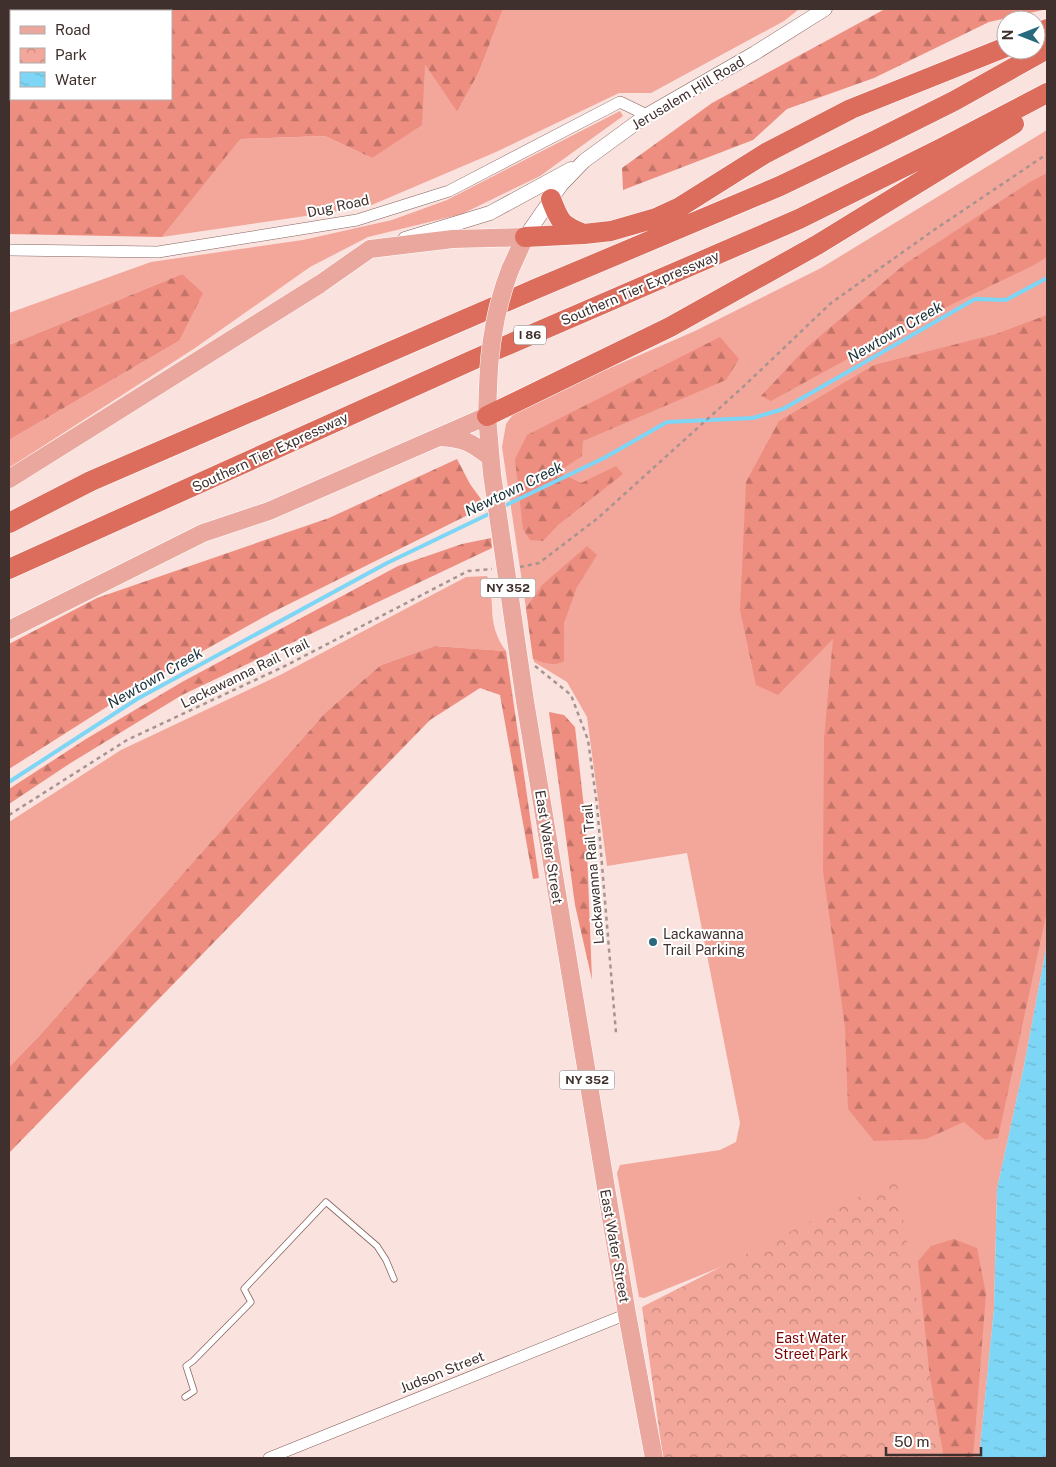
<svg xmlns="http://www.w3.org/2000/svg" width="1056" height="1467" viewBox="0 0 1056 1467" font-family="'Public Sans',sans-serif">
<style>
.grass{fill:#f3a69a}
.forest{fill:url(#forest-firs);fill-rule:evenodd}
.park{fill:url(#park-crowns)}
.water{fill:url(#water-ripples)}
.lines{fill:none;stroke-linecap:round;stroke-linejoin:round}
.stream{stroke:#7dd6f5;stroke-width:4}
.service-casing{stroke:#85635d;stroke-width:7}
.minor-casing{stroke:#85635d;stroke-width:12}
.tertiary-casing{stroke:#85635d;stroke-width:15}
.primary-casing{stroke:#fff;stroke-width:19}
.motorway-casing{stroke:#fff;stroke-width:21}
.path{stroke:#a79390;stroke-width:2.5;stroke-dasharray:4 4;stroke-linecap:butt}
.service{stroke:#fff;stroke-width:5.5}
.minor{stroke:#fff;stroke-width:11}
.tertiary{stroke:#fff;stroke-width:14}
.primary{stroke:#eaa79e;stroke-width:18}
.motorway{stroke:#dc6d5d;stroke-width:20}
.primary-bridge-casing{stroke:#fff;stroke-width:19;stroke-linecap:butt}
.primary-bridge{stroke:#eaa79e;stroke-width:18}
.poi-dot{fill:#28697d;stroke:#fff;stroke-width:2}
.labels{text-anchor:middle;stroke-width:4;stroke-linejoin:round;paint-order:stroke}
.shield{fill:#fff;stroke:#796e6c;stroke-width:1}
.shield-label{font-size:12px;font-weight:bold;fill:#3f302d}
.street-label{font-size:14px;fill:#3f302d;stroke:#fff}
.poi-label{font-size:14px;fill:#3f302d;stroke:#fff;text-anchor:start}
.park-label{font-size:14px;fill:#790000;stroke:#fff}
.water-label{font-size:15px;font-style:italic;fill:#1c3138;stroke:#fff}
</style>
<defs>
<pattern id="forest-firs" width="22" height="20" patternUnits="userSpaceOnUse" patternTransform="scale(1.25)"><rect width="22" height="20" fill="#ee8e80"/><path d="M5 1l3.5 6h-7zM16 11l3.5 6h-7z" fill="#c27469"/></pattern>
<pattern id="park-crowns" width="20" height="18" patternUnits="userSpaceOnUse" patternTransform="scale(1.25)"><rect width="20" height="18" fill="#f3a69a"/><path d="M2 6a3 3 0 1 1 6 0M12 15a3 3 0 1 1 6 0" fill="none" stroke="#c6887e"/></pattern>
<pattern id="water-ripples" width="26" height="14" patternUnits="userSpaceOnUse" patternTransform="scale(1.25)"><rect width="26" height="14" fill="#7dd6f5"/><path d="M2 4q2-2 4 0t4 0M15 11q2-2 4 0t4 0" fill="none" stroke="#6db8d2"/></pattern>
</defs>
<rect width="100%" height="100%" fill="#fae2de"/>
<path class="grass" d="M503,9H799L784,21L651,93H619L496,152L367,207L162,237L239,139L325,136L372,158L425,65L457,112L479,72Z
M620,111L623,116L540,176L462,214L368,237L310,267L195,348L9,468V440L179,341L182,274L9,345V313L151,262L303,240L392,220L447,200Z
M1047,130V944L1024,1066L997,1189L994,1309L979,1458H915L763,1250L644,1298L639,1297L617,1173L620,1165L720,1150L736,1142L740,1123L687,853L607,866L587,717L567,682L534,662L502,447L506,424L518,408L695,331L821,268Z
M487,576C492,586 491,596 492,607C492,623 496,638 506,651L435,646L381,665L326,712L40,1035L9,1067V822L121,750L282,674L466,577Z"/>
<path class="forest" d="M9,9H503L479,72L457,112L425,65L422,125L372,158L325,136L240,139L162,237L9,234ZM171,11V99H11V11Z
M885,9H1047L989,22L874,78L787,109L753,140L623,190L622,168L712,103Z
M1047,173V257L1032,266L913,323L771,401L761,396L806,348L905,264L1030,182Z
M182,274L203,293L179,341L9,440V345Z
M1047,315V911L998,1138L985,1140L964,1122L926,1139L874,1141L848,1109L845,1027L823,871L824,739L833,639L778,695L756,685L740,610L746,482L779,421L874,365L996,334Z
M720,337L739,359L726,380L583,441L582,456L558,472L581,483L616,466L623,474L558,525L543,541L530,540L523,529L515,459L527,435Z
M457,459L470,484L486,506L269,614L135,689L9,769V644L97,598L329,518Z
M491,538L492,548L182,695L69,764L9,804V789L86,739L182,682L398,566L462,544Z
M587,546L597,555L577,587L564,623V661C554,667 544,663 533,659L526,608L542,585Z
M435,646L506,651L539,878L533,879L500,695L480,688L430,720L9,1153V1067L40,1035L326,712L381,665Z
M549,712L564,715L575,727L586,826L592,980L575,905Z
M954,1239L977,1248L986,1294L973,1458H938L918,1261L931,1246Z"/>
<path class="park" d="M896,1178L944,1458H663L642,1307Z"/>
<path class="water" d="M1047,944V1458H979L994,1309L997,1189L1024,1066Z"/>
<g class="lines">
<path class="stream" d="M502,507L604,458L667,422L753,418L783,409L975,299L1006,300L1047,278
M9,782L137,699L387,563L493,512"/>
<defs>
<path id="service" d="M185,1397L194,1391L186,1366L193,1361L251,1302L244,1289L326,1202L377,1246L386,1260L394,1279"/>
<path id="minor" d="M9,250L158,252L357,220L449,191L620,102L647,115
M269,1458L627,1314"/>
<path id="tertiary" d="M525,237L561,185L584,161L647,115L755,53L825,9
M405,239L490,213L571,169"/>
<path id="primary" d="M488,388L487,416L492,474
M441,437C465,439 471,442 490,457
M9,479L320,284L370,249L453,239L525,237L510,270
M9,630L203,533L269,511L487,416
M525,701L627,1314L654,1458"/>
<path id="motorway" d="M1036,34L1047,29
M551,199C560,222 561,225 584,234
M525,237L584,234L611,231L656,218L680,207L766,153L851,109L1006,47
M487,416L670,327L817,245L1014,124
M9,523L91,481L533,290L780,186L876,140L954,101L1047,49
M9,569L475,359L799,219L940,149L1047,93"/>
</defs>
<use href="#service" class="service-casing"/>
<use href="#minor" class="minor-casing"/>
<use href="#tertiary" class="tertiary-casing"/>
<use href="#primary" class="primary-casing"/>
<use href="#motorway" class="motorway-casing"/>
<path class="path" d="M520,567L539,563L598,518L744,386L831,303L934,230L1047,154
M535,666L571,695L588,740L597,805L616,1033
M9,815L127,740L285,666L468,571L492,569"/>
<use href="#service" class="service"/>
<use href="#minor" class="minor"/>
<use href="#tertiary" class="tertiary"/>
<use href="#primary" class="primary"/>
<use href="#motorway" class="motorway"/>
<defs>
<path id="primary-bridge" d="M488,388C489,347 495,309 510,270
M492,474L525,701"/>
</defs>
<use href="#primary-bridge" class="primary-bridge-casing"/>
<use href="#primary-bridge" class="primary-bridge"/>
</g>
<circle class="poi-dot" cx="653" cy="942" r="5"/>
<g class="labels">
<g class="shield">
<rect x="514" y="325.5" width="32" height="19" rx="4"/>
<rect x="480.5" y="578.5" width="55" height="19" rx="4"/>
<rect x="559.5" y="1070.5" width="55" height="19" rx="4"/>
</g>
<g class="shield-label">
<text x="530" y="339">I 86</text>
<text x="508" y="592">NY 352</text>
<text x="587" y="1084">NY 352</text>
</g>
<g class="street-label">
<text transform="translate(688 93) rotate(-31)" y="5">Jerusalem Hill Road</text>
<text transform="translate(338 206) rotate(-12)" y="5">Dug Road</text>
<text transform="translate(640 288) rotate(-23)" y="5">Southern Tier Expressway</text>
<text transform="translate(270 452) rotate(-25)" y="5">Southern Tier Expressway</text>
<text transform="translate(245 673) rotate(-26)" y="5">Lackawanna Rail Trail</text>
<text transform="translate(549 847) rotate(81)" y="5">East Water Street</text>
<text transform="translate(593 874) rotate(-95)" y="5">Lackawanna Rail Trail</text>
<text transform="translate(615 1246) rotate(80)" y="5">East Water Street</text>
<text transform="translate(442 1372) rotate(-22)" y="5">Judson Street</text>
</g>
<g class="poi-label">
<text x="663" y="939">Lackawanna<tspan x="663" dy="16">Trail Parking</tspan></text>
</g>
<g class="park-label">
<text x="811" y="1343">East Water<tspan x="811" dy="16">Street Park</tspan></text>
</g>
<g class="water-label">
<text transform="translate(895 332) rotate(-30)" y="5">Newtown Creek</text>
<text transform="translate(514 489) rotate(-26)" y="5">Newtown Creek</text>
<text transform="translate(155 678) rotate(-30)" y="5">Newtown Creek</text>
</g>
</g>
<rect width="1056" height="1467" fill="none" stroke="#3f302d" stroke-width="20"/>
<rect x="10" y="10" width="162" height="90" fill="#ffffff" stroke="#b2acab"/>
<rect x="20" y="26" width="25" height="8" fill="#eaa79e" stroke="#b2acab"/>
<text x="55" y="35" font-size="15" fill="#3f302d">Road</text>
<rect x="20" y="48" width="25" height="15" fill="url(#park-crowns)" stroke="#b2acab"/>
<text x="55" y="60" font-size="15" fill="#3f302d">Park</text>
<rect x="20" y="72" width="25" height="15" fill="url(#water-ripples)" stroke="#b2acab"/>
<text x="55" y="85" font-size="15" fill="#3f302d">Water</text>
<g transform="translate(1021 35) rotate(270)"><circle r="24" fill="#ffffff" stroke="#b2acab"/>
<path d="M0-4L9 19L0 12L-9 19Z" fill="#28697d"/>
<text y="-8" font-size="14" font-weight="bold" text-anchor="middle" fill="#3f302d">N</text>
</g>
<path d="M886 1447v8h95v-8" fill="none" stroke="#3f302d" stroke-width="2.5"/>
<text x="894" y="1447" font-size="15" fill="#3f302d" stroke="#ffffff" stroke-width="4" paint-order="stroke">50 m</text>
</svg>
